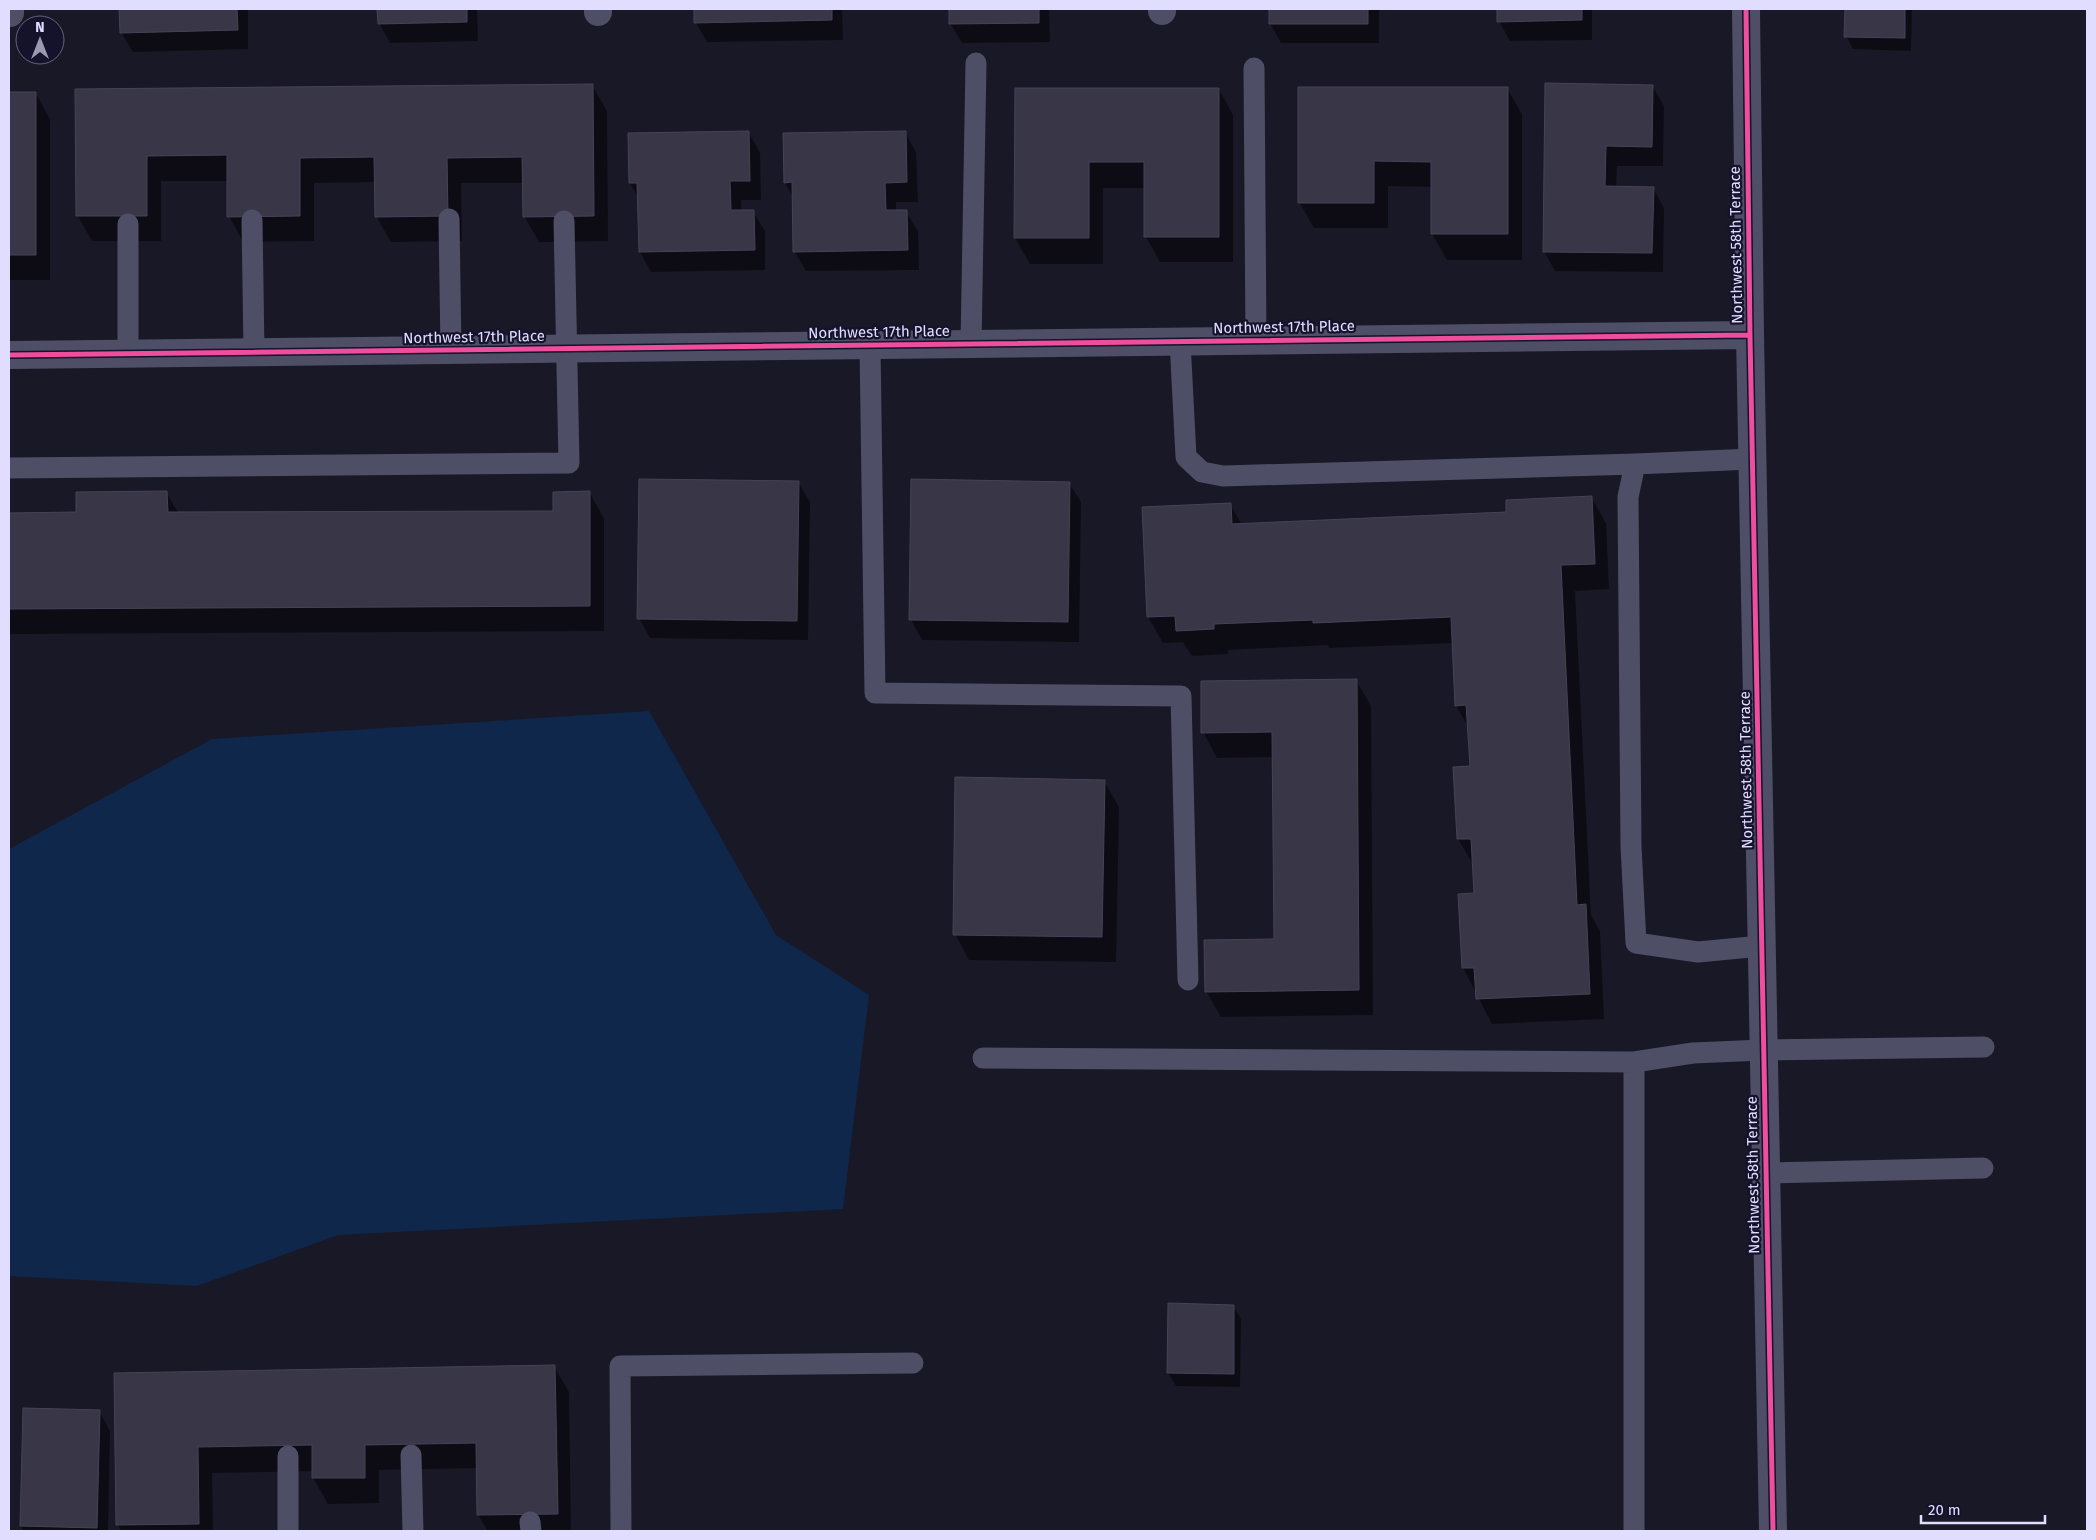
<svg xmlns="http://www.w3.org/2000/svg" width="2096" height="1540" viewBox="0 0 2096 1540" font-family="'Fira Sans',sans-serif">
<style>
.water{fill:#0f274b}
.shadow{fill:#0007}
.building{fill:#393647;stroke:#464358}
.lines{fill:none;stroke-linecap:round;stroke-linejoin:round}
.service{stroke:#4e4e66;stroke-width:21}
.minor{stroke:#4e4e66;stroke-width:28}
.cycleway-casing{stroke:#15122c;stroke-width:8}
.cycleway{stroke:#ef4d9e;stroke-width:5}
.labels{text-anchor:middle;stroke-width:4.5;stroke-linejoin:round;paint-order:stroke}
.street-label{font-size:15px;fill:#e0ddff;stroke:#15122c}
</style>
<rect width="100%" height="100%" fill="#191826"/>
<path class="water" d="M649,711L776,935L869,995L843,1209L338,1235L197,1286L9,1276V849L212,739Z"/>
<path class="shadow" d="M121,9H248V49L133,52L121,32Z
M379,9H477L478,41L390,43L379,23Z
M695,9H842L843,40L707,42L696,23Z
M950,9H1049L1050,42L962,43L950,23Z
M1270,9H1379V43H1281L1270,23Z
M1498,9H1592V40L1510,41L1499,21Z
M1846,9H1912L1911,51L1853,49L1846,36Z
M592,85L607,111L608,241L539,242L524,216V183H461L462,241L391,242L376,216V182L314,183V241L243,242L229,216L228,181H161V241H92L77,215L76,90Z
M1546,85L1652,86L1664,106L1663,166H1617L1616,188H1653L1664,208L1663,272L1555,271L1544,251Z
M1299,88H1507L1522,114V260H1447L1432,234V187L1388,186V228H1314L1299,202Z
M1016,89H1219L1233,115V262H1160L1146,237V188H1103V264H1030L1015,238Z
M9,93L36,94L50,119V280H9Z
M748,132L760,152L761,200H741V212H753L765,231V270L651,272L640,252L638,197L630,183Z
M905,132L916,152L918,202H896V212H906L918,231L919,270L806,271L794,251L793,197L785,183Z
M798,482L810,502L808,640L650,638L639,618Z
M1069,483L1081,502L1079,642L922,640L911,620Z
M166,492L179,514L554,512L589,492L604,518V631L9,634V514H77Z
M1591,497L1606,523L1609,589L1575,591L1591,915L1600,931L1604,1019L1492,1024L1463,968L1475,895L1473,864L1458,839L1471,768L1469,728L1456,706L1453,643L1329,648L1328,645L1228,650V654L1192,656L1183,642L1163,643L1148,617L1143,508L1230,504L1242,525L1507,513Z
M1356,680L1371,706L1373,1015L1221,1017L1206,991L1275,941L1273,757L1217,758L1203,732Z
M1104,781L1119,807L1116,962L969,960L955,934Z
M1233,1306L1241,1319L1240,1387L1176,1386L1168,1373Z
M554,1366L569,1392L571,1531H488L478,1515L477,1468L379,1470V1503L328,1504L313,1478V1471L212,1473L213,1531H121L118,1525L115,1374Z
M24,1409L99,1411L110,1431L108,1531H24L21,1526Z"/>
<path class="building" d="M119,9H237L238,30L120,33Z
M377,9H467V22L378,24Z
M694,9H832V20L694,23Z
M949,9H1039V23L949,24Z
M1269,9H1368V24H1269Z
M1497,9H1582V20L1497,22Z
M1845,9H1905V38L1844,37Z
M1545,83L1653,85L1652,147L1606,146L1605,186L1654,187L1652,253L1543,252Z
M593,84L594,216L523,217L522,157L447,158L448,216L375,217L374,157L300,158V216L227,217V155L147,156V216H76L75,89Z
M1298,87H1508V234H1431V162L1374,161V203H1298Z
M1015,88H1219V237H1144V162H1089V238H1014Z
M9,92H36V255H9Z
M749,131L750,181H730L731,210H754L755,250L639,252L637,183H629L628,133Z
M906,131L907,182L885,183L886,210H907L908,250L793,252L792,182L784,183L783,133Z
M639,479L799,481L797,621L637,619Z
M911,479L1070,482L1068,622L909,620Z
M167,491L168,512L553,511V492L590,491V606L9,609V513L76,512V492Z
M1592,496L1595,564L1561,565L1577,905L1586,904L1590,994L1476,999L1474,968H1462L1458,894L1474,893L1471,839H1457L1453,767L1470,766L1466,705L1455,706L1451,617L1313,623V620L1214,624V629L1176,631L1175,616L1147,617L1142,507L1231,503L1232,524L1506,512V500Z
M1357,679L1359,990L1205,992L1204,940L1274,939L1272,732L1201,733V681Z
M955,777L1105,780L1102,937L953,935Z
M1168,1303L1234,1305V1374L1167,1373Z
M555,1365L558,1514L477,1515L476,1443L365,1445V1478H312V1445L198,1447L199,1524L116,1525L114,1373Z
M23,1408L100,1410L97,1528L20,1526Z"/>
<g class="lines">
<path class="service" d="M1254,68L1256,340
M449,219L451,350
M252,220L254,352
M128,224V353
M1180,341L1186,457L1202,472L1223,476L1635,464L1752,459
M971,344L976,63
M870,345L875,693L1181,696L1188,980
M1635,464L1628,497L1631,846L1636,943L1698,952L1761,946
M9,468L569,463L564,221
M983,1058L1634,1062V1531
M1634,1062L1693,1053L1763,1050L1984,1047
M1766,1173L1983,1168
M411,1455L413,1531
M288,1456V1531
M530,1522L531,1531
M621,1531L620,1366L913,1363"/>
<path class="minor" d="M10,9V13
M598,9V12
M1162,9V11
M1746,9L1750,335L1773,1531
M9,355L1750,335"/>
<defs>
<path id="cycleway" d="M1746,9L1750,335L1773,1531
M9,355L1750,335"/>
</defs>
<use href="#cycleway" class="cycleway-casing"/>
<use href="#cycleway" class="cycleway"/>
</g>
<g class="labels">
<g class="street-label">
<text transform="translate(1736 245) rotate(-91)" y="5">Northwest 58th Terrace</text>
<text transform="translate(1284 327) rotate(-1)" y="5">Northwest 17th Place</text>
<text transform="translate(879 332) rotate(-1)" y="5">Northwest 17th Place</text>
<text transform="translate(474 337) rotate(-1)" y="5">Northwest 17th Place</text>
<text transform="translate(1746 770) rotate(-91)" y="5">Northwest 58th Terrace</text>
<text transform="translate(1753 1175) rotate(-91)" y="5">Northwest 58th Terrace</text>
</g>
</g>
<rect width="2096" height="1540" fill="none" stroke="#e0ddff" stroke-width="20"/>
<g transform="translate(40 40)"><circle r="24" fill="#15122c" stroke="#666380"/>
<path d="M0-4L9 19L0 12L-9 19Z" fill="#9a98b3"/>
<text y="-8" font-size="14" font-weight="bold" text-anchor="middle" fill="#e0ddff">N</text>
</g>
<path d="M1921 1515v8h124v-8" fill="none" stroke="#e0ddff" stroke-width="2.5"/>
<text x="1928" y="1515" font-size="15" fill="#e0ddff" stroke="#15122c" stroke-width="4" paint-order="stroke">20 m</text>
</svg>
